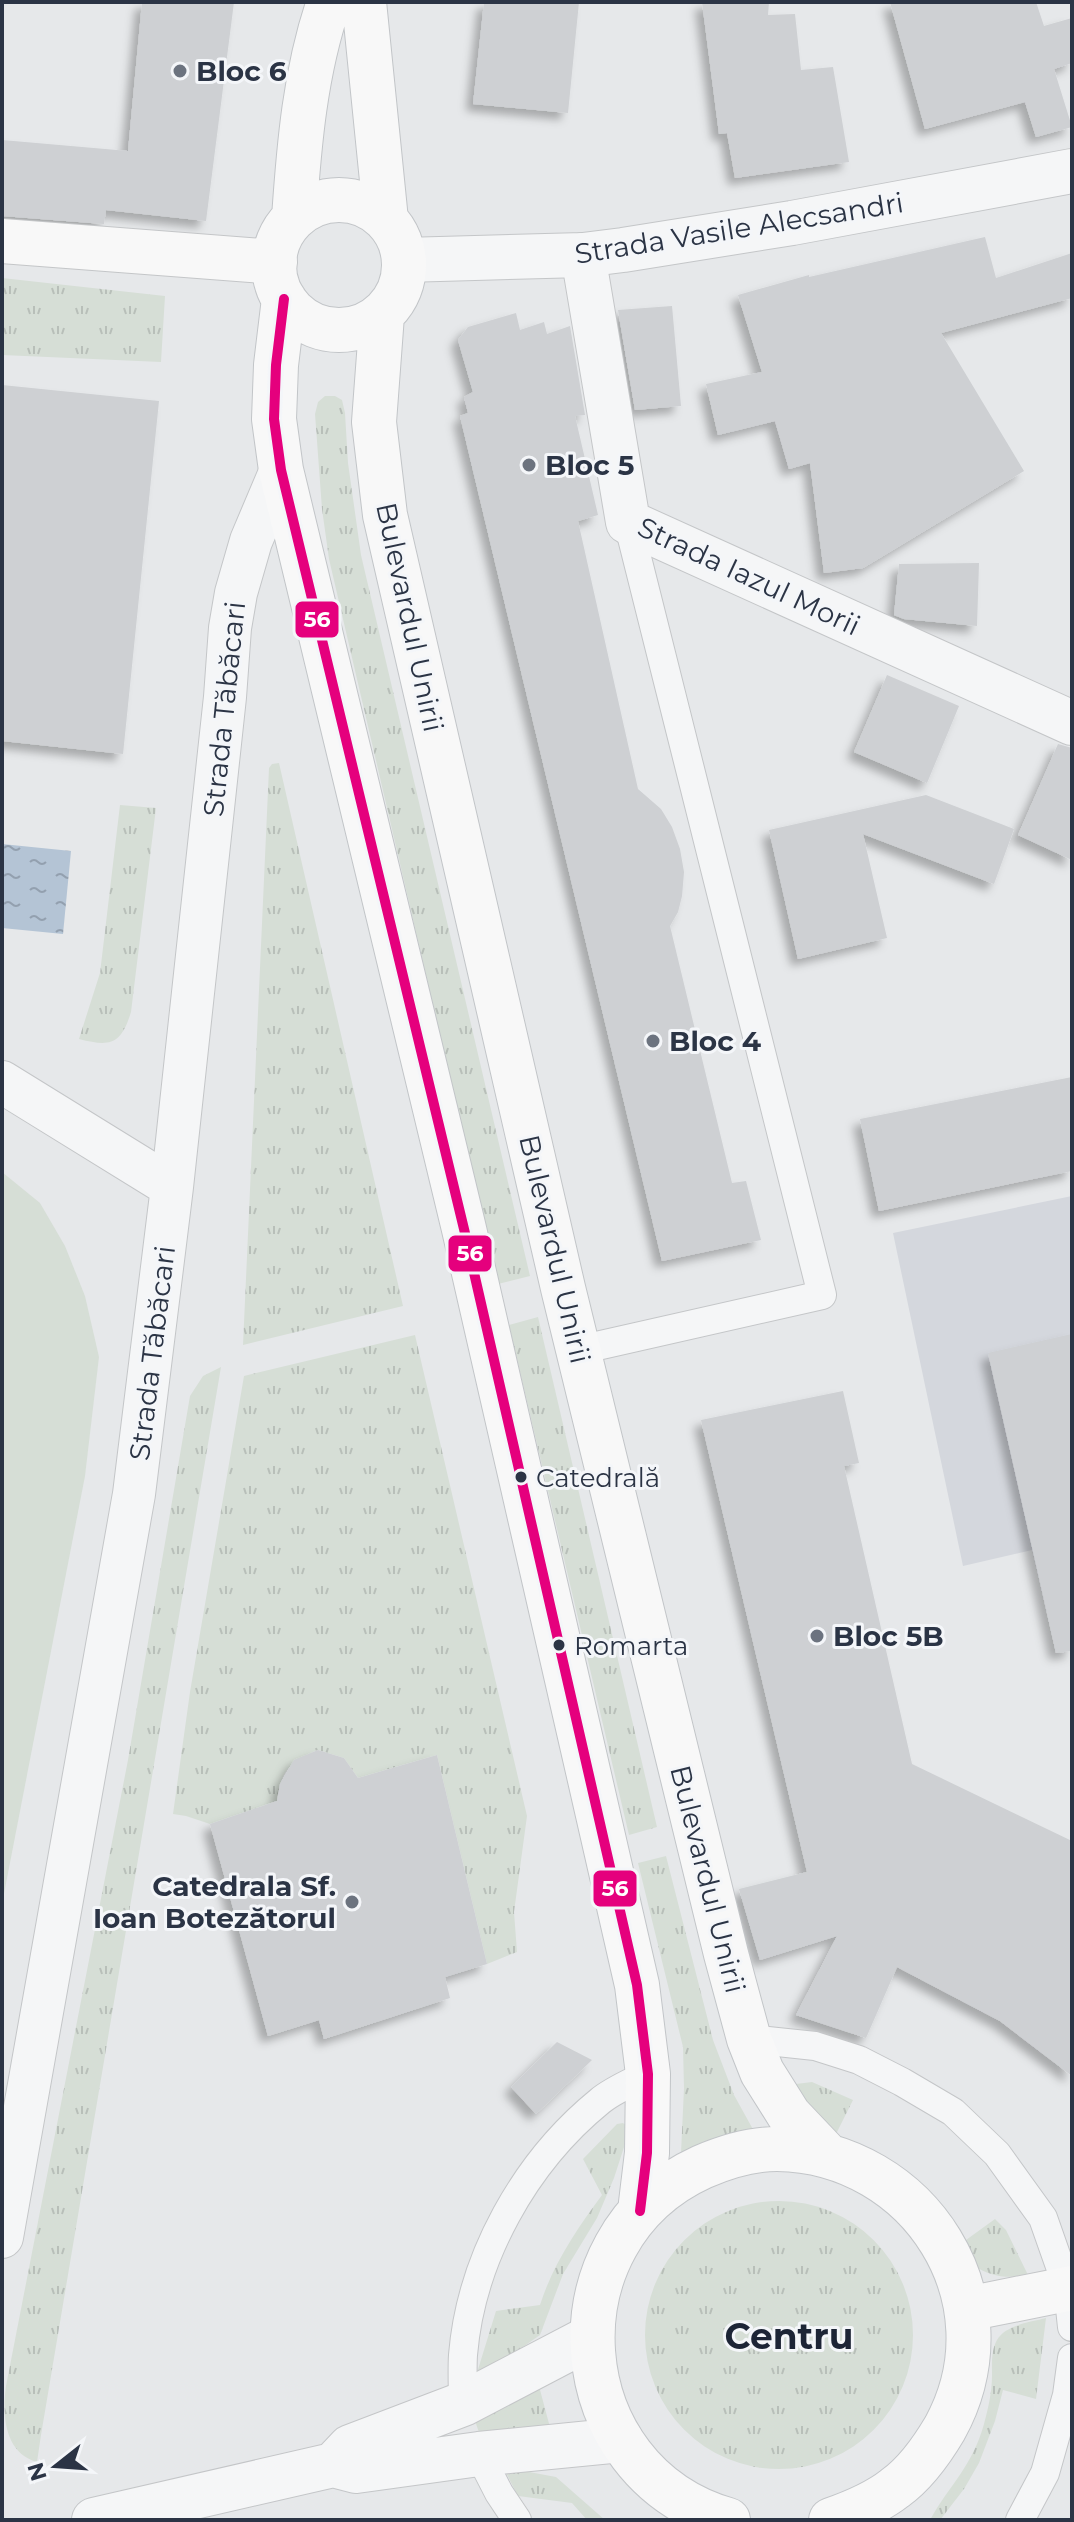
<svg xmlns="http://www.w3.org/2000/svg" width="1074" height="2522" viewBox="0 0 1074 2522" font-family="Montserrat,sans-serif">
<style>
.built{fill:#d4d7dd}
.grass{fill:url(#grass-tufts)}
.park{fill:#d6ded6}
.water{fill:url(#water-ripples)}
.building{fill:#ced0d3;filter:url(#shadow)}
.lines{fill:none;stroke-linecap:round;stroke-linejoin:round}
.service-casing{stroke:#c4c6c8;stroke-width:30}
.pedestrian-casing{stroke:#c4c6c8;stroke-width:44}
.minor-casing{stroke:#c4c6c8;stroke-width:46}
.tertiary-casing{stroke:#c4c6c8;stroke-width:46}
.secondary-casing{stroke:#c4c6c8;stroke-width:46}
.primary-casing{stroke:#c2c5c8;stroke-width:46}
.service{stroke:#f5f6f7;stroke-width:28}
.pedestrian{stroke:#f5f6f7;stroke-width:42}
.minor{stroke:#f5f6f7;stroke-width:44}
.tertiary{stroke:#f5f6f7;stroke-width:44}
.secondary{stroke:#f8f8f8;stroke-width:44}
.primary{stroke:#f8f8f8;stroke-width:44}
.bus-1-casing{stroke:#f4f6f9;stroke-width:16}
.bus-1{stroke:#e5007d;stroke-width:10}
.poi-dot{fill:#6c737f;stroke:#f4f6f9;stroke-width:3}
.bus-dot{fill:#2b3445;stroke:#f4f6f9;stroke-width:3}
.labels{text-anchor:middle;stroke-width:6;stroke-linejoin:round;paint-order:stroke}
.bus-label{font-size:26px;fill:#2b3445;stroke:#f4f6f9;text-anchor:start}
.poi-label{font-size:28px;font-weight:bold;fill:#2b3445;stroke:#f4f6f9;text-anchor:start}
.street-label{font-size:28px;fill:#2b3445;stroke:#f4f6f9}
.district-label{font-size:36px;font-weight:bold;fill:#1d2536;stroke:#f4f6f9}
.line-badge{stroke:#f4f6f9;stroke-width:3}
.badge-label{font-size:22px;text-anchor:middle;font-weight:bold;fill:#fff}
</style>
<defs>
<pattern id="grass-tufts" width="24" height="20" patternUnits="userSpaceOnUse" patternTransform="scale(2)"><rect width="24" height="20" fill="#d6ded6"/><path d="M3 7l-1-3M5 7V3M7 7l1-3M15 17l-1-3M17 17v-4M19 17l1-3" fill="none" stroke="#b8bfb9"/></pattern>
<pattern id="water-ripples" width="26" height="14" patternUnits="userSpaceOnUse" patternTransform="scale(2)"><rect width="26" height="14" fill="#b4c4d5"/><path d="M2 4q2-2 4 0t4 0M15 11q2-2 4 0t4 0" fill="none" stroke="#93a0af"/></pattern>
<filter id="shadow"><feDropShadow dx="-7" dy="7" stdDeviation="4" flood-color="#0004"/></filter>
</defs>
<rect width="100%" height="100%" fill="#e6e8ea"/>
<path class="built" d="M1072,1196V1607L1047,1613L1032,1550L963,1566L893,1233Z"/>
<path class="grass" d="M2,278L165,296L161,362L2,355Z
M325,396H335L342,400L345,413L348,463L361,555L530,1276L498,1284L329,559L322,509L315,414L318,402Z
M279,763L403,1306L243,1345L269,768L272,764Z
M120,805L156,808L131,1012C121,1045 110,1047 79,1039L100,973Z
M538,1317L657,1827L629,1835L509,1325Z
M415,1335L527,1816L514,1912L517,1952L487,1964L437,1755L358,1778L344,1758L318,1750C290,1762 281,1770 277,1801L210,1824L186,1816L173,1814L190,1692L244,1376Z
M221,1367L41,2435L37,2462C4,2453 2,2414 6,2386L128,1760L190,1396L203,1376Z
M666,1856L713,2040L734,2095L755,2133L704,2143L681,2153L684,2088L683,2047L638,1863Z
M812,2082L853,2100L836,2134C851,2141 867,2148 882,2156C917,2175 943,2208 966,2240L995,2219L1006,2230L1028,2275C1007,2279 991,2277 973,2265L835,2147L790,2090L796,2084Z
M623,2123L627,2126L625,2144L614,2178L597,2218L563,2274L540,2335L503,2361L476,2376L496,2311L540,2305C553,2264 577,2229 602,2195L583,2159L617,2124Z
M645 2335a134 134 0 1 1 268 0a134 134 0 1 1-268 0Z
M1046,2318L1036,2399L1003,2390L995,2421L979,2463L964,2489L940,2520H930C950,2484 972,2467 984,2424C988,2409 992,2392 992,2376C992,2364 991,2350 997,2340C1005,2325 1031,2322 1046,2318Z
M539,2386L552,2435L482,2441L474,2418Z
M503,2467L556,2477L605,2520H587L572,2503L518,2496Z"/>
<path class="park" d="M2,1172L40,1203L65,1246L85,1296L99,1357L85,1476L2,1904Z"/>
<path class="water" d="M2,844L71,851L63,934L2,928Z"/>
<path class="building" d="M142,2H234L206,221L106,210L104,224L2,216V140L128,151Z
M484,2H579L568,113L473,104Z
M702,2H769L768,15L795,14L801,70L833,67L849,162L735,178L727,133L719,134Z
M890,2H1036L1044,26L1072,18V63L1054,69L1072,127L1036,137L1025,102L925,129Z
M985,237L996,278L1072,253V298L941,333L1024,471L863,568L824,573L810,463L789,469L775,421L718,435L706,384L762,372L738,295L809,275V277Z
M672,306L681,406L635,410L618,310Z
M516,313L520,330L544,322L547,334L570,326L585,415L575,416L598,515L578,521L638,789L661,809L672,827L680,849L684,872L682,896L678,912L670,926L732,1183L746,1181L761,1240L662,1261L460,416L468,413L464,397L473,392L458,340L468,327Z
M2,385L159,401L123,754L2,741Z
M979,563L977,626L904,619L894,615L899,564Z
M887,675L959,706L927,783L854,752Z
M1058,744L1072,748V860L1018,835Z
M926,795L1014,829L994,884L863,834L887,938L798,959L769,830Z
M1072,1077V1171L879,1211L860,1119Z
M1072,1334V1651L1056,1653L988,1353Z
M843,1391L859,1463L844,1466L912,1764L1072,1841V2076L1000,2021L897,1967L866,2038L796,2015L837,1936L760,1960L739,1889L807,1872L701,1420Z
M318,1750L344,1758L358,1778L437,1755L487,1964L445,1977L450,1998L324,2039L319,2020L268,2036L210,1824L277,1801L280,1784L294,1760Z
M557,2042L592,2060L536,2114L511,2087Z"/>
<g class="lines">
<defs>
<path id="service" d="M579,1350L822,1295L628,522
M749,2039L815,2046L859,2060L902,2082L953,2112L997,2154L1043,2218L1068,2289L1072,2327
M463,2404C463,2388 462,2371 463,2355C471,2258 525,2162 600,2101C613,2090 633,2082 648,2074
M479,2454L499,2493L517,2520
M1020,2520L1045,2473L1067,2395L1072,2358"/>
<path id="pedestrian" d="M2,1082L172,1187
M2,2237L134,1494L172,1187L225,697L230,628L236,593L251,541L281,470"/>
<path id="minor" d="M583,255L628,522L1072,723"/>
<path id="tertiary" d="M404,260L583,255L623,250L792,223L1072,171
M333,2465L350,2447L463,2404L591,2337
M94,2520L333,2465L356,2471L479,2454L621,2440"/>
<path id="secondary" d="M2,241L275,262
M967,2309L1072,2288"/>
<path id="primary" d="M364,2L386,220
M274 265a65 65 0 1 1 130 0a65 65 0 1 1-130 0Z
M294,218C299,145 305,72 329,2
M284,299L276,365L274,419L281,470L464,1229L637,1985L648,2074L647,2153L640,2211
M382,315L374,422L385,515L563,1288L726,1954L749,2039L762,2072L789,2115L827,2155
M728,2520C561,2472 544,2239 702,2167C725,2157 752,2149 777,2149C920,2151 1015,2301 945,2428C932,2450 916,2473 895,2488C876,2503 854,2512 831,2520"/>
</defs>
<use href="#service" class="service-casing"/>
<use href="#pedestrian" class="pedestrian-casing"/>
<use href="#minor" class="minor-casing"/>
<use href="#tertiary" class="tertiary-casing"/>
<use href="#secondary" class="secondary-casing"/>
<use href="#primary" class="primary-casing"/>
<use href="#service" class="service"/>
<use href="#pedestrian" class="pedestrian"/>
<use href="#minor" class="minor"/>
<use href="#tertiary" class="tertiary"/>
<use href="#secondary" class="secondary"/>
<use href="#primary" class="primary"/>
<defs>
<path id="bus-1" d="M284,299L276,365L274,419L281,470L464,1229L637,1985L648,2074L647,2153L640,2211"/>
</defs>
<use href="#bus-1" class="bus-1-casing"/>
<use href="#bus-1" class="bus-1"/>
</g>
<g class="poi-dot">
<circle cx="180" cy="71" r="8"/>
<circle cx="529" cy="465" r="8"/>
<circle cx="653" cy="1041" r="8"/>
<circle cx="817" cy="1636" r="8"/>
<circle cx="352" cy="1902" r="8"/>
</g>
<g class="bus-dot">
<circle cx="521" cy="1477" r="7"/>
<circle cx="559" cy="1645" r="7"/>
</g>
<g class="labels">
<g class="bus-label">
<text x="536" y="1487">Catedrală</text>
<text x="574" y="1655">Romarta</text>
</g>
<g class="poi-label">
<text x="196" y="81">Bloc 6</text>
<text x="545" y="475">Bloc 5</text>
<text x="669" y="1051">Bloc 4</text>
<text x="833" y="1646">Bloc 5B</text>
<text x="336" y="1896" text-anchor="end">Catedrala Sf.<tspan x="336" dy="32">Ioan Botezătorul</tspan></text>
</g>
<g class="street-label">
<text transform="translate(739 228) rotate(-9)" y="10">Strada Vasile Alecsandri</text>
<text transform="translate(749 576) rotate(25)" y="10">Strada Iazul Morii</text>
<text transform="translate(410 617) rotate(78)" y="10">Bulevardul Unirii</text>
<text transform="translate(224 709) rotate(-84)" y="10">Strada Tăbăcari</text>
<text transform="translate(555 1249) rotate(77)" y="10">Bulevardul Unirii</text>
<text transform="translate(152 1353) rotate(-83)" y="10">Strada Tăbăcari</text>
<text transform="translate(708 1879) rotate(76)" y="10">Bulevardul Unirii</text>
</g>
<g class="district-label">
<text x="789" y="2349">Centru</text>
</g>
</g>
<g class="line-badge">
<rect x="294" y="600" width="46" height="39" rx="8" fill="#e5007d"/>
<rect x="447" y="1234" width="46" height="39" rx="8" fill="#e5007d"/>
<rect x="592" y="1869" width="46" height="39" rx="8" fill="#e5007d"/>
</g>
<g class="badge-label">
<text x="317" y="627">56</text>
<text x="470" y="1261">56</text>
<text x="615" y="1896">56</text>
</g>
<rect width="1074" height="2522" fill="none" stroke="#2b3445" stroke-width="8"/>
<g transform="translate(56 2466) rotate(253)" stroke="#f4f6f9" stroke-width="6" paint-order="stroke">
<path d="M0-6L14 30L0 20L-14 30Z" fill="#2b3445"/>
<text y="-12" font-size="22" font-weight="bold" text-anchor="middle" fill="#2b3445">N</text>
</g>
</svg>
